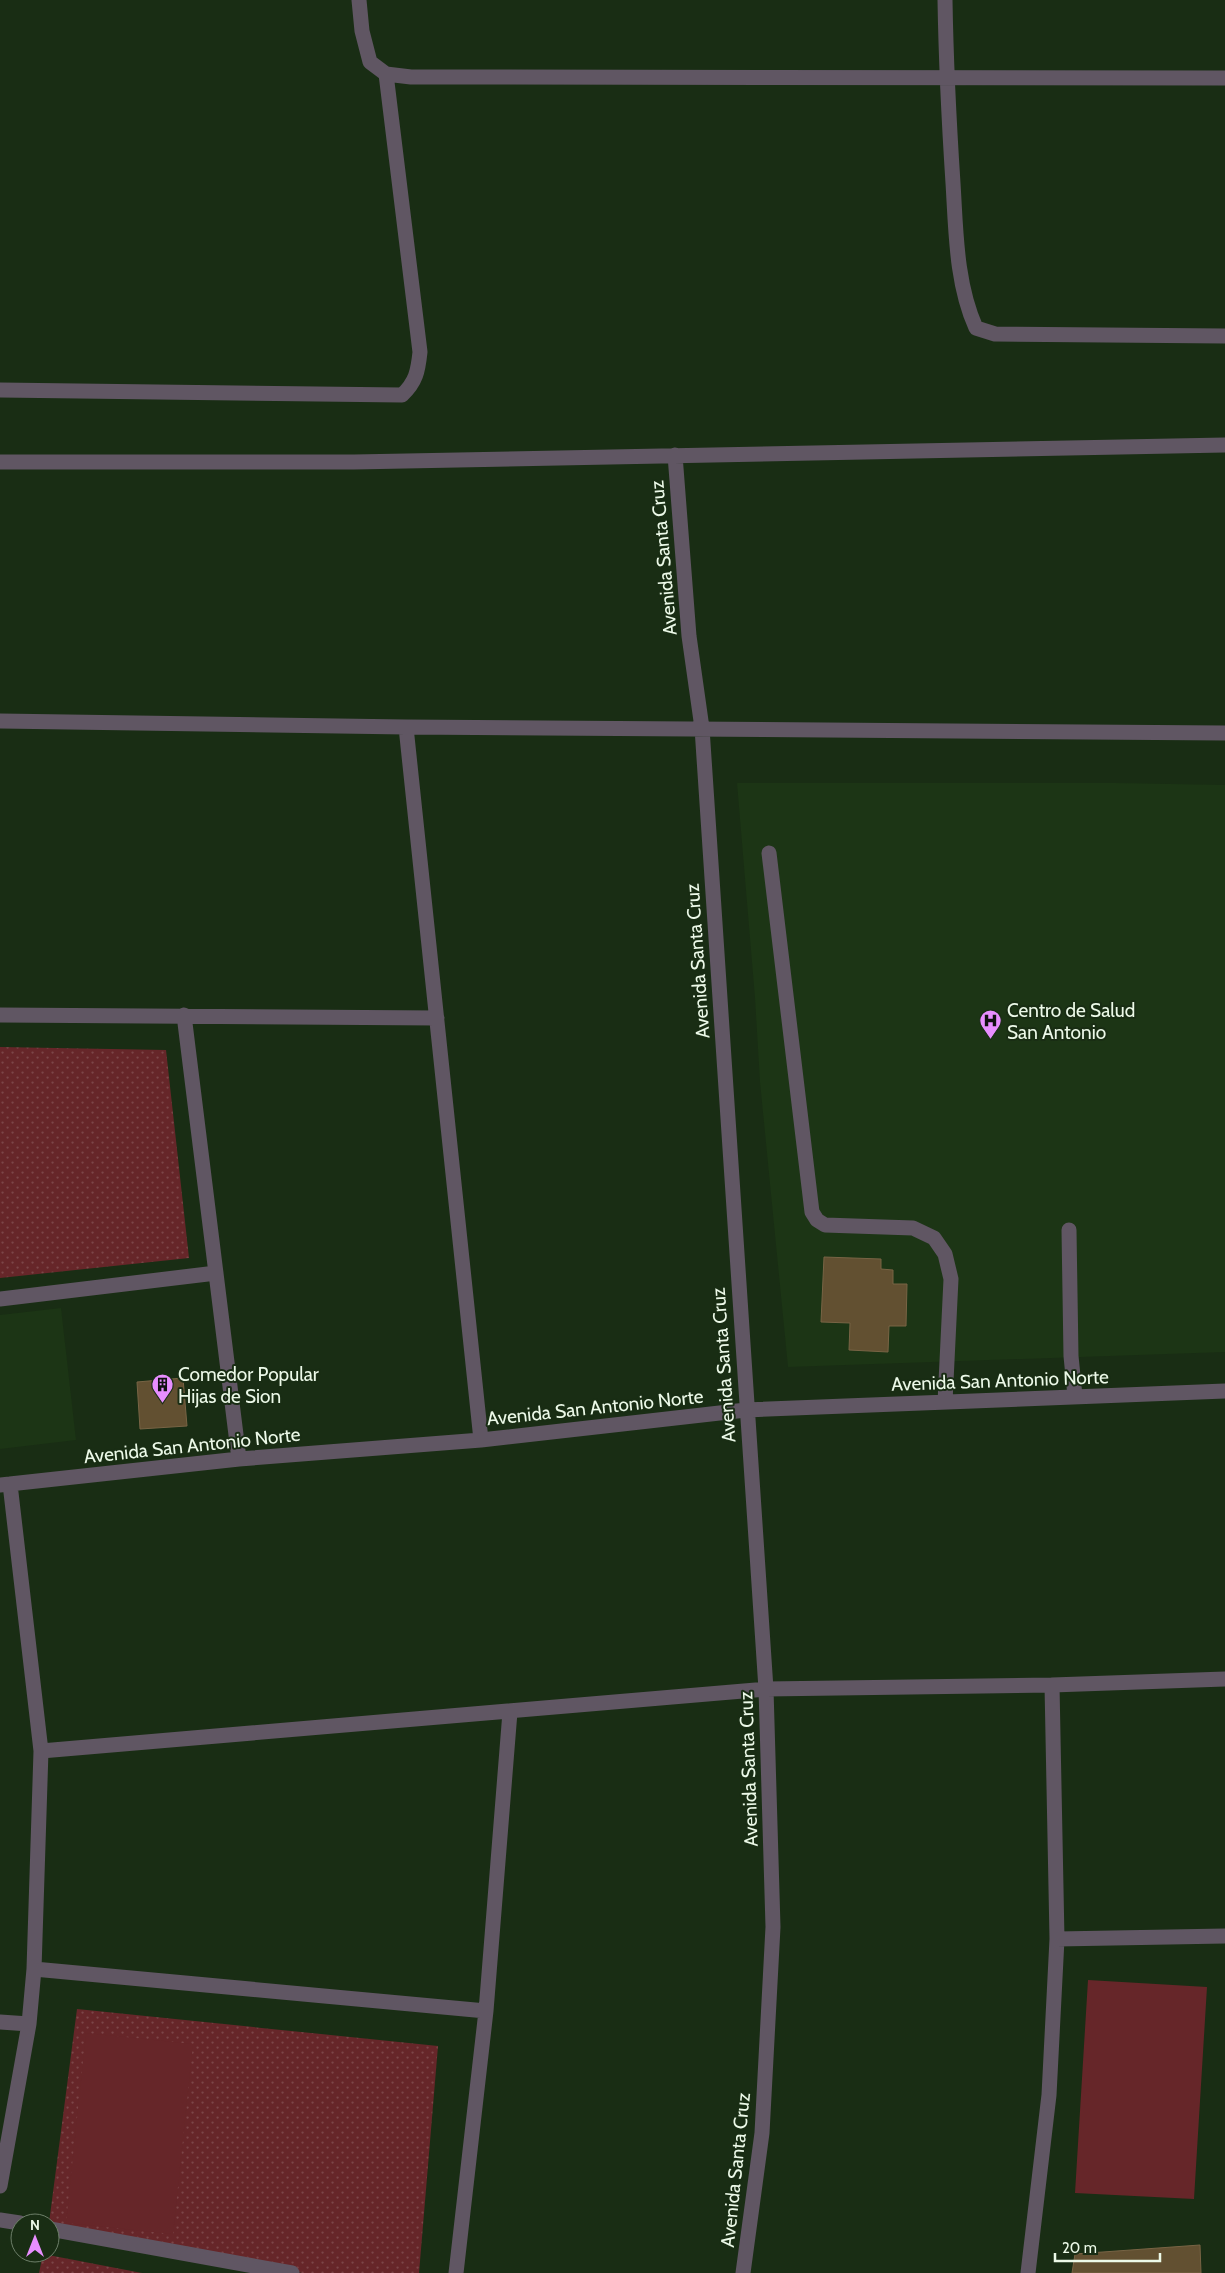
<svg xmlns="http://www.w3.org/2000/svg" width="1225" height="2273" viewBox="0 0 1225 2273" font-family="Cabin,sans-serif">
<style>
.built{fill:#1c3515}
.park{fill:url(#park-dots)}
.pitch{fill:#662629}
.building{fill:#625031;stroke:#786445}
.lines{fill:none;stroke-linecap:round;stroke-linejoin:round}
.minor{stroke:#605663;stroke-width:15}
.labels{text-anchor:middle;stroke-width:4;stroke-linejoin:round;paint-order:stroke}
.street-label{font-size:19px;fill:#ecf9e8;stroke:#192d14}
.poi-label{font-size:19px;fill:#ecf9e8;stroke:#192d14;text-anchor:start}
</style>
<defs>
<pattern id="park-dots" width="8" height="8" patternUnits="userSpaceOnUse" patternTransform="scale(1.25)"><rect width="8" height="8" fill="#662629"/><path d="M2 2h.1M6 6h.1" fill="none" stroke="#7c4648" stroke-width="1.8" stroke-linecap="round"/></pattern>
</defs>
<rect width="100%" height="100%" fill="#192d14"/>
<path class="built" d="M737,783H1116L1225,785V1352L788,1367L760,1082L755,998Z
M61,1308L76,1440L0,1449V1315Z"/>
<path class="park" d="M0,1047L166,1050L189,1258L0,1278Z
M77,2009L438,2046L419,2273H302L49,2223Z
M43,2254L142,2273H39Z"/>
<path class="pitch" d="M1088,1980L1207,1987L1194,2199L1075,2193Z
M86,2033L193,2044L173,2234L66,2223Z"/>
<path class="building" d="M824,1257L881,1259V1269L893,1270V1284H907L906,1326H889L888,1352L849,1350L850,1323L821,1322Z
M183,1378L187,1426L140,1429L137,1382Z
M1200,2245L1201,2273H1072L1075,2254Z"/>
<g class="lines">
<path class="minor" d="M359,0L362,31L370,62L386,74L411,77L1225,78
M945,0C946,61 949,122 953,183C956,231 956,284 976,328L995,334L1225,336
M0,390L402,395C416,382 418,371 420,352L386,74
M675,455L689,636L702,728L766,1689L773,1927L762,2133L743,2273
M0,462H354L1225,445
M0,721L406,727L1225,733
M406,727L481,1440
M769,853L812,1212L817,1220L825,1225L913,1228L934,1238L945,1254L951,1279L945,1402
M0,1015L437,1018
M184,1015L239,1459
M1069,1230L1071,1356L1075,1396
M0,1299L216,1273
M0,1485L239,1459L481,1440L746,1410L1225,1391
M41,1751L766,1689L1052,1685L1225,1679
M1057,1939L1225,1936
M34,1969L486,2011
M0,2022L29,2024
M0,2186L29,2024L34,1969L41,1751L10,1484
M0,2220L20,2223
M50,2229L292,2273
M456,2273L486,2011L510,1712
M1028,2273L1049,2095L1057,1939L1052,1685"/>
</g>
<defs>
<symbol id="hospital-pin" viewBox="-11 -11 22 30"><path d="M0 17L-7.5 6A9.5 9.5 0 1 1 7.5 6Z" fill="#e88eff" stroke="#192d14"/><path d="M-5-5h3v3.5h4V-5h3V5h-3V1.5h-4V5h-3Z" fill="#111"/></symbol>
<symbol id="building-pin" viewBox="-11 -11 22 30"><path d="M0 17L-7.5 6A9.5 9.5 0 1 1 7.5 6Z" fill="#e88eff" stroke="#192d14"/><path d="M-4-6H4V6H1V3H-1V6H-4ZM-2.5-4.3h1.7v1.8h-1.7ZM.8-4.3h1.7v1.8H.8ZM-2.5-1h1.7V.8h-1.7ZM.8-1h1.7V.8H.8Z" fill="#111"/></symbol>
</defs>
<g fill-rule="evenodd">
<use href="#hospital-pin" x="978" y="1008" width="25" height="34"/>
<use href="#building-pin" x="150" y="1372" width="25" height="34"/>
</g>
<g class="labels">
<g class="street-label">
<text transform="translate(663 558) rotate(-95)" y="7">Avenida Santa Cruz</text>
<text transform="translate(697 961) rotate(-94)" y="7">Avenida Santa Cruz</text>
<text transform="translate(723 1365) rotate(-94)" y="7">Avenida Santa Cruz</text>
<text transform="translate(1000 1380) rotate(-2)" y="7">Avenida San Antonio Norte</text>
<text transform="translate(595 1407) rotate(-6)" y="7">Avenida San Antonio Norte</text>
<text transform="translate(192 1445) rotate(-6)" y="7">Avenida San Antonio Norte</text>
<text transform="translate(748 1769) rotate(-92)" y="7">Avenida Santa Cruz</text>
<text transform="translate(735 2170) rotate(-84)" y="7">Avenida Santa Cruz</text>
</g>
<g class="poi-label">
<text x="1007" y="1017">Centro de Salud<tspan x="1007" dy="22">San Antonio</tspan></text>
<text x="178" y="1381">Comedor Popular<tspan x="178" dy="22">Hijas de Sion</tspan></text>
</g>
</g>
<g transform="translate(35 2238)"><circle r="24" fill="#192d14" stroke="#6d7f69"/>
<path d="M0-4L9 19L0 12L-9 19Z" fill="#e88eff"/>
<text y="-8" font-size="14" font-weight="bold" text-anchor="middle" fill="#ecf9e8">N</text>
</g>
<path d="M1055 2253v8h105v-8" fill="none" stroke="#ecf9e8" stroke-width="2.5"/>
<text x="1062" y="2253" font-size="15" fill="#ecf9e8" stroke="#192d14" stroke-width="4" paint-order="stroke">20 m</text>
</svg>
